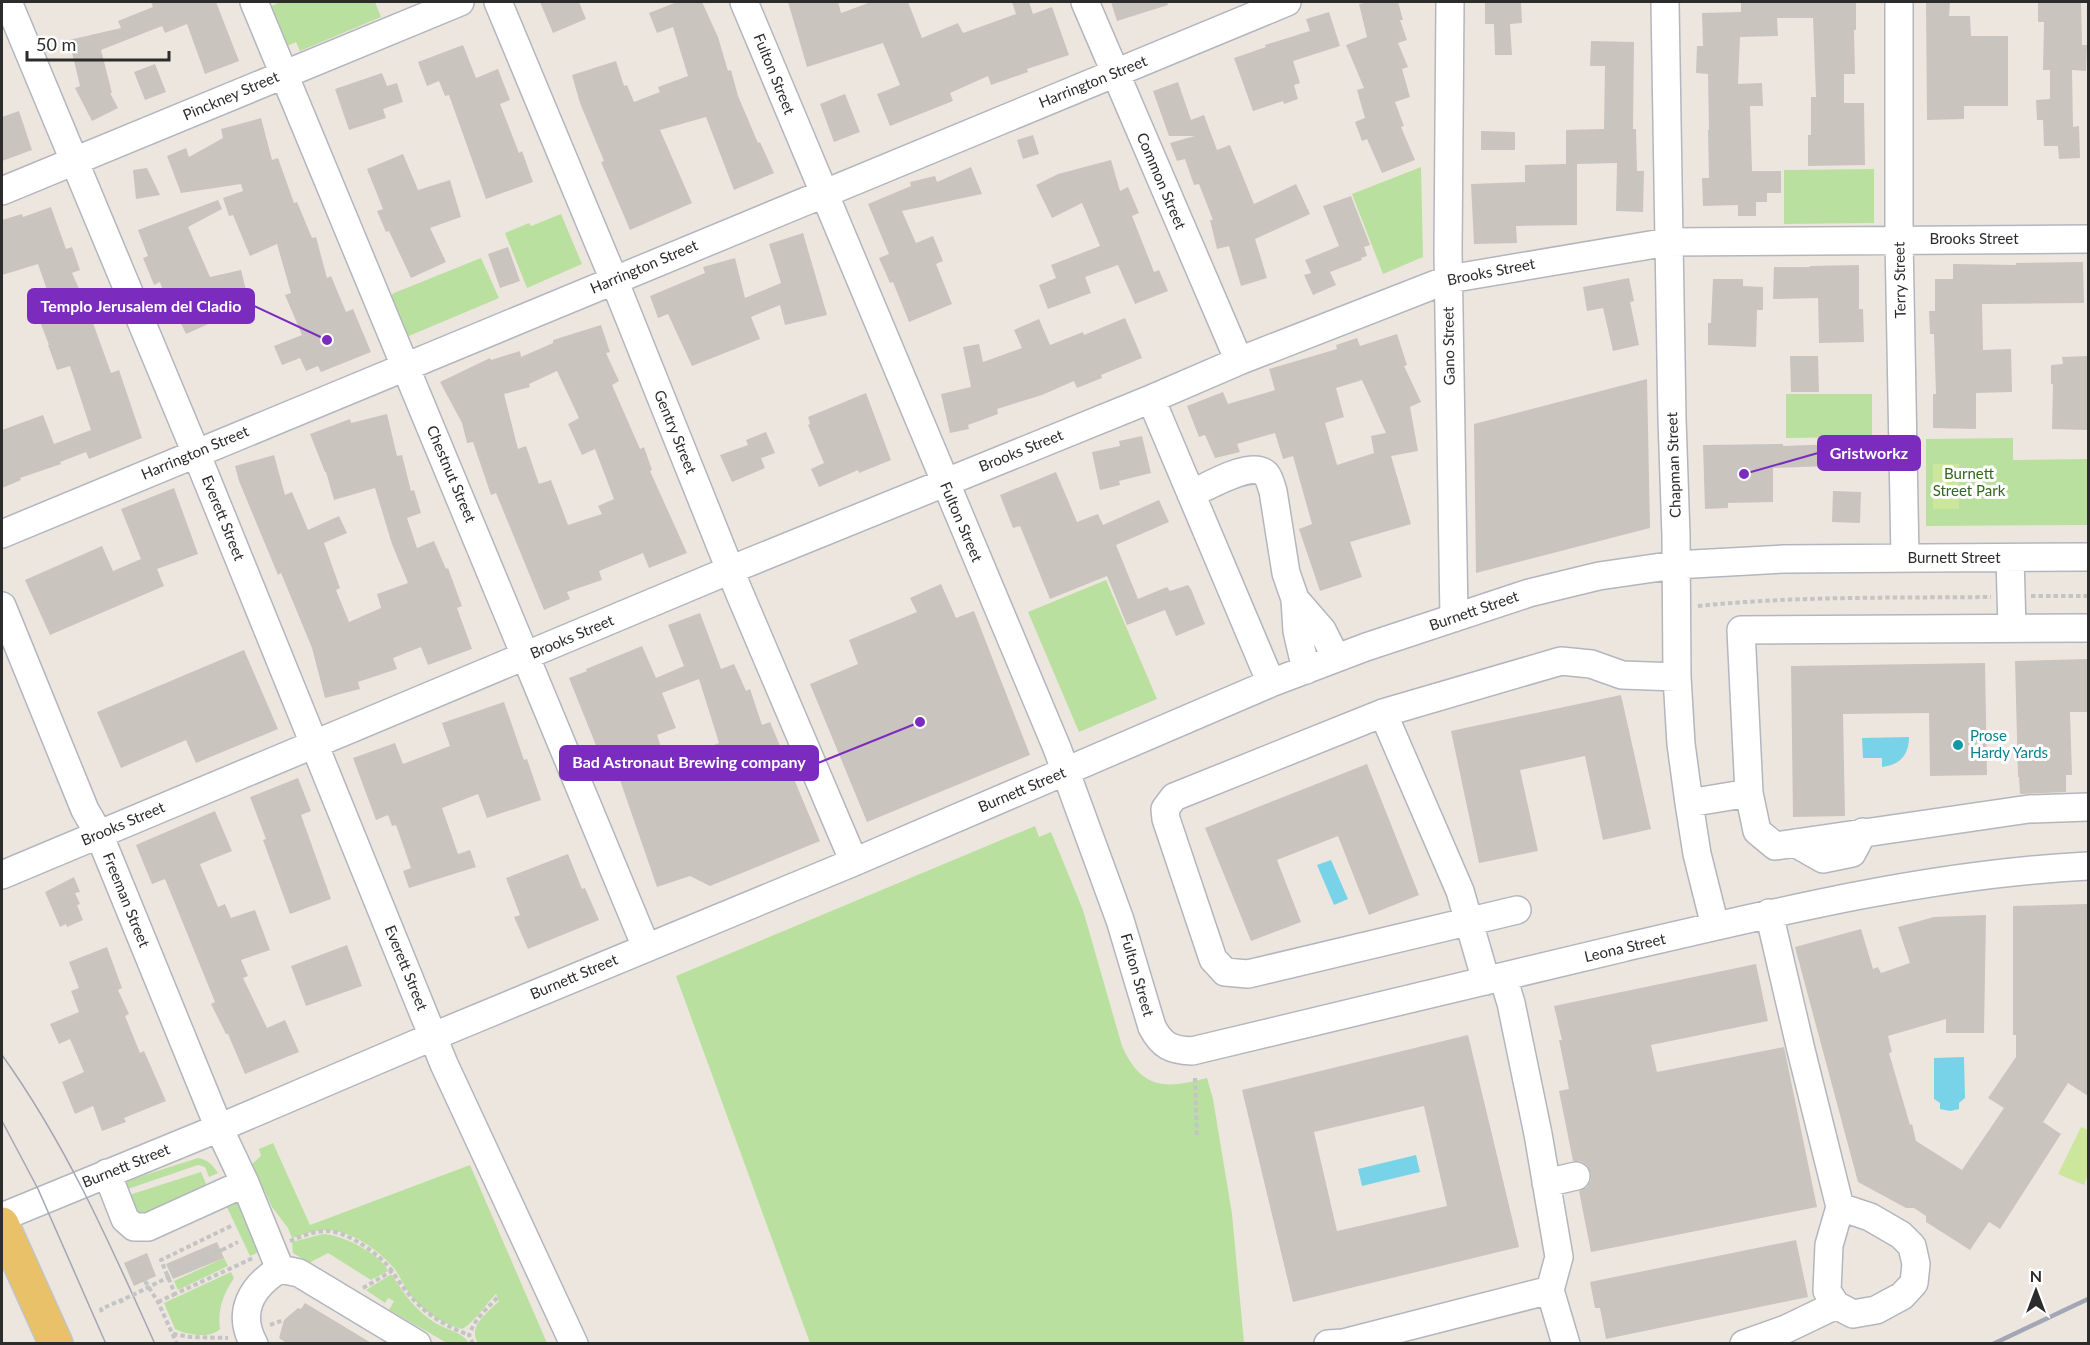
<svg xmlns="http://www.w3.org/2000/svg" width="2090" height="1345" viewBox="0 0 2090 1345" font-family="Lato,sans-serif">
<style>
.green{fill:#bae09f}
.pitch{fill:#cce79c}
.water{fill:#79d3e8}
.building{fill:#c9c4be;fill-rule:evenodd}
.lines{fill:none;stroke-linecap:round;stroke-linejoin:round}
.minor-casing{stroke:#b3b6bf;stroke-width:30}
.major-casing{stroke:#c4c4c4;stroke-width:36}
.path{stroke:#c4c4c4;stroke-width:4;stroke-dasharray:4.5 3;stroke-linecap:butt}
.minor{stroke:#fff;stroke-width:27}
.major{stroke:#e9c168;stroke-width:33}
.tram{stroke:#a2a6b5;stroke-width:1.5}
.rail{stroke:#a2a6b5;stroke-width:4.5}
.path-bridge{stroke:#c4c4c4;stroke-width:4;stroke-dasharray:4.5 3;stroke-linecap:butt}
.culture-dot{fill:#0f9aa8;stroke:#fff;stroke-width:2}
.labels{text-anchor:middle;stroke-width:6;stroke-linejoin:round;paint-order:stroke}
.street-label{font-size:15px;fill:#2c2c2c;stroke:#fff}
.park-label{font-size:15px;fill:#33661f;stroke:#fff}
.culture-label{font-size:15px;fill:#0d838f;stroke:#fff;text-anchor:start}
.leader{fill:none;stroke:#7b2cbf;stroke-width:2}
.callout-dot{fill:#7b2cbf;stroke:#fff;stroke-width:2}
.callout{fill:#7b2cbf;stroke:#7b2cbf;stroke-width:2}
.callout-label{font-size:16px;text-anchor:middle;font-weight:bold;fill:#fff}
</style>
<rect width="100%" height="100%" fill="#ede6df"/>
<path class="green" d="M281,2H375L381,17L300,51L296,42L283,48L266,8Z
M1421,167L1423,257L1383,274L1352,194Z
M1874,169V223L1784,224V170Z
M561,214L582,264L527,288L505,233L529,223L531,226Z
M481,258L499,298L404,338L387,299L394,293Z
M1786,394H1872V437L1786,438Z
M2013,438V460L2088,459V525L1926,526V439Z
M1106,580L1157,699L1079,732L1028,612Z
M1035,826L1039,837L1051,832L1083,910L1122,1046C1142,1090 1165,1089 1207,1078L1213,1099L1232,1214L1244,1343H810L676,976Z
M273,1143L310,1225L470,1165L547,1343H478C467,1327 488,1312 499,1301L496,1294C486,1304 473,1324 462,1329C442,1324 421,1310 409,1293C403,1285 399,1273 392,1266C377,1249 351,1231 328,1230C316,1229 303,1235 292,1238L288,1228L272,1207L252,1164L261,1156L259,1149Z
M198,1158C208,1160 212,1164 218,1173L209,1177L205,1167L198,1165L122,1191L123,1183L126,1181Z
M201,1172L210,1193L141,1220L126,1196Z
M237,1199L261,1251L250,1256L225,1203Z
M323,1234C341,1234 381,1254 388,1271L371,1280L328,1253L309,1263L293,1253L292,1242Z
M224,1258L228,1266L178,1290L174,1281Z
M231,1272L234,1278C224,1293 217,1310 220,1329C211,1339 186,1335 175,1329L164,1303Z
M390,1275H392C404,1294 417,1312 437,1324C448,1330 462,1332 469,1343H447L389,1310L394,1301L388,1298L385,1303L366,1290Z"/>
<path class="pitch" d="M1933,464H1959V509H1933Z
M2081,1127L2088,1130V1175L2084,1185L2058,1174Z"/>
<path class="water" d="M1909,737C1909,756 1899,765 1882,767V758H1863L1862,738Z
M1331,860L1348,899L1334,905L1317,865Z
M1964,1057L1965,1098L1959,1103V1109L1950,1111L1940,1109V1103L1934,1099V1058Z
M1416,1155L1420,1172L1362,1186L1358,1169Z"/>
<path class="building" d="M151,2H216L239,61L205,74L187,24L165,33L162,26L101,50L112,93H110L118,108L92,121L75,88L80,86L69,40L121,28L118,21L153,7Z
M540,2H579L586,19L553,33Z
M677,2H702L718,37L728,71L731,70L738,96L758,143L760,142L774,173L734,190L706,117L660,130L692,203L630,230L601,162L604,161L580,103L572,75L616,61L624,86L627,85L634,102L660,92L658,87L688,76L673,27L657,33L649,13Z
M788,2H838L841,13L871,2H908L922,38L958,23L963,33L1016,14L1012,2H1029L1033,14L1052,7L1069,55L1027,69L1028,72L991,85L988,76L950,93L953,101L890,126L877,94L900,85L883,43L807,67Z
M1111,2H1167L1168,5L1117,21Z
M1368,2H1398L1403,20H1400L1407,40L1398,43L1408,67L1402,69L1410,97L1395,102L1404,126L1401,127L1415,160L1382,173L1367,139L1362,141L1355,122L1365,118L1357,90L1364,88L1346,45L1367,37L1359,4Z
M1485,2H1521L1522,23L1510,24L1512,55H1495L1494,24H1485Z
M1741,2H1856V30H1854L1855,74H1844V103H1864L1865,165L1808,166V135H1811V97H1816L1813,18H1777L1778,36L1740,37L1738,84L1762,83L1763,106H1750L1752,171H1781V193H1767V202H1756V216H1738V205L1703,206L1702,178H1709L1708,130H1709L1708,74L1696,73L1697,46H1703L1702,13L1741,12Z
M1926,2H1950L1949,16H1970L1971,36H2008V106H1964V119L1927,120Z
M2038,2H2081L2082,45H2087L2086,71L2072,70L2073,127L2079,126L2080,158L2059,159L2058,146H2044L2043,120H2037L2036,100L2050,99V70H2043L2044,22H2038Z
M1329,12L1340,46L1293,61L1300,83L1294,85L1298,99L1284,104L1283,101L1253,111L1234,58L1266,47L1265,45L1310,31L1306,19Z
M1591,41L1634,42L1633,129H1636L1637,171H1644L1643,212L1616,211L1617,163L1577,164V225L1516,226L1517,243L1474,244L1471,184L1525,182V165L1566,164V130L1604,129L1605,66H1590Z
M463,45L476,78L498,69L510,100L500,104L519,153L522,151L533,182L486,199L449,95L445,96L439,81L427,86L418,62Z
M155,64L166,92L145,100L134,72Z
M382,73L387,86L397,83L403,102L383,109L386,118L349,130L335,89Z
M1178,82L1191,120L1204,115L1217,150L1230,145L1254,204L1296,184L1310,214L1255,239L1267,278L1241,286L1229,246L1217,249L1210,220H1213L1199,184L1194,185L1185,159L1177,161L1170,143L1195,136H1169L1153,91Z
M845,94L860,132L834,142L820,104Z
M19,111L32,150L2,161V117Z
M261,118L272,160L278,158L294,203L297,202L312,238L316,237L327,278L331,276L346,312L353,309L371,352L321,372L318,366L306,371L300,358L282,365L274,346L302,335L285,295L291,293L277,244L250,256L233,215L229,216L223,198L243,191L241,184L181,193L167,156L186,148L189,157L223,138L221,129Z
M1481,131L1515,132V150H1481Z
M1033,135L1039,154L1023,159L1017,140Z
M403,154L418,190L450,180L461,217L430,228L446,262L411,278L389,231L386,232L377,211L383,209L367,169Z
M1111,160L1120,191L1128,187L1139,213L1132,216L1154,272L1159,270L1168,291L1135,304L1118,265L1085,277L1091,293L1048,309L1039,285L1056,278L1051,265L1100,246L1082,203L1052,218L1036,185L1058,174Z
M971,167L982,194L902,211L916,243L933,236L943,261L936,264L952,304L909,322L893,282L890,283L879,258L889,254L868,204L911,186L910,182L935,176L937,182Z
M147,168L160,195L136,199L133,170Z
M1351,196L1370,245L1364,247L1367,256L1361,258L1362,260L1330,272L1336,285L1313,295L1304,275L1311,273L1305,260L1339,246L1323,206Z
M218,200L222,209L188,227L210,277L241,270L247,294L207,305L215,321L186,334L172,304L168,305L160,282L154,285L143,258L148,256L138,230Z
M51,207L66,249L72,247L80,270L72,273L88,309L111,373L119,370L142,438L89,459L86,452L60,462L61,464L20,478L21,480L2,488V430L43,415L54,444L91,430L70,366L57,370L48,345H49L37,314L53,307L38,264L2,275V220L22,214L23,217Z
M803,233L827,315L785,325L780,305L751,317L760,339L692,366L668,314L658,318L650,296L705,273L703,267L735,258L745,298L781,283L769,244Z
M508,247L520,281L500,288L488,254Z
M2083,262L2084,303L1982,304L1983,350L2011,349L2012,392L1976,393V429L1933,428V394H1936L1934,334H1930L1929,311H1935V279H1953V264L2016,265V263Z
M1859,265V309H1863L1864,342L1819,343L1818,298L1773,299L1774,267H1810V266Z
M1629,278L1634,301L1630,302L1639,345L1613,351L1603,308L1587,311L1583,287Z
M1713,279H1743V286L1763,287V310H1757L1756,347L1708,345V323H1711Z
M1125,318L1142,358L1101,375L1102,378L1077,388L1074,381L1042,395L997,409L998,414L968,425L969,429L950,433L941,394L971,387L963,347L979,344L983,362L1022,348L1014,330L1039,319L1050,345L1083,332L1084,335Z
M601,325L610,352L606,353L619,381L612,385L640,449L644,447L652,470L650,471L687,553L649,568L643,553L599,571L602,580L567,592L570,599L544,610L496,493L491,495L473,442L467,443L462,423L440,382L490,358L491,360L520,351L521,357L553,343V340ZM557,371L579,418L568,424L582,455L595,449L614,499L598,506L602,514L568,525L551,480L539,484L526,446L518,449L504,394L530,387L529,384Z
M1397,334L1407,365L1404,366L1421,402L1410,407L1418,451L1391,456L1411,524L1350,542L1362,577L1320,591L1299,529L1312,524L1293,456L1283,459L1275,433L1237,444L1240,452L1215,458L1205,435L1199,437L1187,406L1223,392L1228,404L1275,390L1269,369L1337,349L1336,345L1357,338L1360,346ZM1362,380L1386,433L1371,436L1374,453L1337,465L1325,423L1344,417L1336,388Z
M1790,356H1818L1819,392H1791Z
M2088,356V430L2052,429L2053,384H2051V365L2063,364L2062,357Z
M1647,379L1650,528L1476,573L1474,424Z
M866,393L891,460L859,473L858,470L819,487L811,469L824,463L808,425L810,424L808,417Z
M387,414L397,456L402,455L411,491L414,490L421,513L407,518L417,548L434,541L446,569L448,568L462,606L457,608L472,649L428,665L421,647L393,658L397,669L358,682L360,689L325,698L312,648L281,573L278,575L239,481L235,466L274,455L285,495L292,492L308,530L339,516L347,533L324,543L340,588L336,590L349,622L381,608L377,594L408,583L392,544L375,488L334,500L326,472H325L310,434L350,419L351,423Z
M766,432L775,453L761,458L765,468L732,482L720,455L748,445L746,440Z
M1142,436L1151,473L1119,481L1120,485L1100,490L1092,452L1120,446L1119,441Z
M1864,443L1865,465L1773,468V502L1728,503V508L1705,509L1703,445L1783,444V446Z
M1056,472L1077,522L1098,514L1103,525L1159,500L1169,522L1116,545L1138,599L1167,587L1170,591L1188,585L1191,589L1205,624L1176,636L1165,610L1127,625L1107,576L1050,599L1020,526L1013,528L1000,495Z
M174,488L198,554L157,569L164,586L50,635L25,580L102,546L113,571L141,559L121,509Z
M1833,491L1861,492L1860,523L1832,522Z
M941,584L956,618L974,611L1030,755L867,822L810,684L858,664L849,640L917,612L910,598Z
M700,613L721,669L734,664L746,691L750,689L762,725L770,722L820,841L710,886L690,876L657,887L611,754L601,758L569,678L587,671L586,669L642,646L656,678L684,666L668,625ZM699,679L719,743L667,765L657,735L676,728L662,693Z
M244,650L278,729L196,763L186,740L121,768L97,712Z
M2088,659V712H2070L2072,775H2066V792L2020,794L2019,777H2018L2015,661Z
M1985,663L1987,775L1930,776L1929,713L1843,714L1845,816L1793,817L1791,666Z
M1621,695L1651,829L1603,840L1585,756L1520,770L1538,851L1479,863L1451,731Z
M504,702L524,760L527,759L541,800L487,818L478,794L442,808L458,854L470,850L476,867L409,888L403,871L411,868L396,825L392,826L388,815L376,820L353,758L395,743L403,764L450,746L442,723Z
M1367,764L1419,895L1369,915L1338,836L1277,860L1301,922L1251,941L1205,828Z
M298,778L311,811L301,815L331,899L290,914L263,840L266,839L250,797Z
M215,811L232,851L200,864L218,907L225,904L231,918L255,910L270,950L241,960L248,976L243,978L267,1028L285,1020L299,1052L245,1074L228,1034H226L211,1004L215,1002L165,879L152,884L136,845Z
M568,854L582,889L585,888L599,920L528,949L514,917L520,915L506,878Z
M74,877L80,892L75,893L80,904L77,905L83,920L67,927L66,924L60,927L45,892Z
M2088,904V1096L2068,1083L2043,1122L2061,1134L2000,1229L1989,1222L1970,1250L1926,1222V1216L1914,1208H1906L1858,1182L1795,947L1861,929L1873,969L1878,967L1881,973L1910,963L1898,927L1934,917L1986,915L1984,1033H1946V1019L1888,1036L1892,1052L1889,1053L1910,1125L1912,1124L1916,1141L1962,1170L2004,1108L1988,1098L2016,1057V1035H2013V906Z
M347,945L362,986L306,1006L291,966Z
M107,947L122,988L118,990L129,1014L125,1016L140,1053L144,1051L166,1101L124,1118L126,1122L102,1131L93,1106L75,1114L62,1082L84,1072L70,1039L59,1044L50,1024L79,1012L71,991L79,988L69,962Z
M1756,964L1768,1021L1651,1045L1657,1072L1784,1047L1817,1207L1591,1252L1579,1191L1587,1187L1591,1180V1173L1587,1165L1580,1161H1573L1559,1091L1569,1089L1559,1040H1562L1554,1006Z
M1468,1035L1519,1247L1293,1302L1242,1090ZM1424,1106L1447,1206L1337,1231L1314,1132Z
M1796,1240L1808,1297L1606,1339L1600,1308H1595L1590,1282Z
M217,1242L224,1258L173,1279L166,1264Z
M147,1253L156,1276L134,1286L124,1263Z
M305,1303L373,1344H288L279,1338L284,1320L298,1308L301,1309Z"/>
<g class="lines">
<defs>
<path id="minor" d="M8,2L196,453L444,1064L574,1344
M254,2L646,947
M498,2L614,280L739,592L854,862
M744,2L1057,748L1120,920L1152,1027C1162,1046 1171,1050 1192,1051C1336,1017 1479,982 1622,948C1776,912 1930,874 2088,866
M1085,2L1239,361
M1450,2L1448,252L1454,618
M1665,2L1672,419L1676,536L1677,677L1681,744L1689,803L1697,854L1715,926
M1899,2V239L1905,558
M2,191L460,2
M1151,399L1271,683
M1191,494C1207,487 1251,460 1266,474C1270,479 1271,486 1273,491L1286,573L1295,599L1322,630L1336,658
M2,534L1287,2
M2010,558L2012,628
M1295,599L1297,631L1306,670
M2,606L85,810L99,834L219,1128L245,1183L280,1269
M2088,628L1741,630L1749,793L1757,831L1775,846L2029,809L2088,807
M1383,713L1460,891L1486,981
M1689,803L1749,793
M1795,843L1823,859L1852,853L1863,832
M2,875L730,570L1151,399L1239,361L1449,279L1668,242L2088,239
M1517,910L1248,974L1225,972L1213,959L1166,819L1165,809L1174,797L1383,713L1561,661L1591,664L1622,675L1677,677
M1769,913L1801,1050L1840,1207L1829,1245L1827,1291L1836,1305L1853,1314L1876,1310L1902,1296L1914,1283L1916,1264L1912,1246L1901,1235L1870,1217L1840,1207
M107,1173L125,1219L134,1227H148L245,1183
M1546,1183L1576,1176
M2,1217L219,1128L434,1036L854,862L1271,683L1366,647L1529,593L1599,576L1675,565L1784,559L2088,557
M1550,1290L1566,1344
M254,1344C236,1312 252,1286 280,1269L299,1273L417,1344
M1328,1344L1343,1343L1550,1290L1559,1257L1538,1134L1511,1003L1503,977
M1744,1344L1786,1329L1836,1305"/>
<path id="major" d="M2,1224L56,1344"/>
</defs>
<use href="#minor" class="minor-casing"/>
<use href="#major" class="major-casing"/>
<path class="path" d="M2031,596H2088
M1698,606C1795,596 1893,598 1991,597
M1195,1078L1197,1138
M231,1226L161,1260L175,1294L253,1258
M290,1241C302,1236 315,1231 327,1231C347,1231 381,1255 392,1271
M222,1250L238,1242
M145,1281L158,1302L177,1344
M363,1288L392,1271C413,1304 432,1321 469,1335
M121,1300L122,1303
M158,1302L175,1294
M270,1325L284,1320
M173,1334L190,1337L228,1338
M473,1344L469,1335C475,1319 486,1309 498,1297"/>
<use href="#minor" class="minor"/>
<use href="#major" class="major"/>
<path class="tram" d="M2,1055C66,1144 110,1244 155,1344
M2,1121L38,1189L106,1344"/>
<path class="rail" d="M1993,1344L2088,1299"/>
<path class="path-bridge" d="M102,1312L101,1309L133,1295L222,1250"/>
</g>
<circle class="culture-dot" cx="1958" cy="745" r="6"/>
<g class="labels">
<g class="street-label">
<text transform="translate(774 74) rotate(68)" y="5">Fulton Street</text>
<text transform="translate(1093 82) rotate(-22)" y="5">Harrington Street</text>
<text transform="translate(231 96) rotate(-23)" y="5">Pinckney Street</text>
<text transform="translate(1161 181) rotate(67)" y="5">Common Street</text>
<text x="1974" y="244">Brooks Street</text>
<text transform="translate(644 267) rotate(-23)" y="5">Harrington Street</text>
<text transform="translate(1491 272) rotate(-11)" y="5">Brooks Street</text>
<text transform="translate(1900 280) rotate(-91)" y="5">Terry Street</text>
<text transform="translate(1449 346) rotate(-91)" y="5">Gano Street</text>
<text transform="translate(675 432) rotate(68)" y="5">Gentry Street</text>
<text transform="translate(1021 451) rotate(-22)" y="5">Brooks Street</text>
<text transform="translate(195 453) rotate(-23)" y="5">Harrington Street</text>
<text transform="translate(1674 465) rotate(-92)" y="5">Chapman Street</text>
<text transform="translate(451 474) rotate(67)" y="5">Chestnut Street</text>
<text transform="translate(223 518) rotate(68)" y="5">Everett Street</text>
<text transform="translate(961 522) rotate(67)" y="5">Fulton Street</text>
<text x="1954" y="563">Burnett Street</text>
<text transform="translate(1474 611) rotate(-19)" y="5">Burnett Street</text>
<text transform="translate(572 637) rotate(-23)" y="5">Brooks Street</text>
<text transform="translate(1022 790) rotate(-23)" y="5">Burnett Street</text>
<text transform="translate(123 824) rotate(-23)" y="5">Brooks Street</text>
<text transform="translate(126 900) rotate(68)" y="5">Freeman Street</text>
<text transform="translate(1625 948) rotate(-13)" y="5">Leona Street</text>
<text transform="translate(406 968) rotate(68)" y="5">Everett Street</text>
<text transform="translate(1137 975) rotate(74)" y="5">Fulton Street</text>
<text transform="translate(574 977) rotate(-23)" y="5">Burnett Street</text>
<text transform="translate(126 1166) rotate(-22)" y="5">Burnett Street</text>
</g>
<g class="park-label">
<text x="1969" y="479">Burnett<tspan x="1969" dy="17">Street Park</tspan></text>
</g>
<g class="culture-label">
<text x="1970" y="741">Prose<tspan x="1970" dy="17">Hardy Yards</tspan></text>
</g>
</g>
<path class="leader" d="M327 340L254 306M1744 474L1818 453M920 722L818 763"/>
<g class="callout-dot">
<circle cx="327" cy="340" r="6"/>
<circle cx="1744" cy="474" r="6"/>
<circle cx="920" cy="722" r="6"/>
</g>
<g class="callout">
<rect x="28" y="289" width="226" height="34" rx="6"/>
<rect x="1818" y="436" width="102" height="34" rx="6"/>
<rect x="560" y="746" width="258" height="34" rx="6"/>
</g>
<g class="callout-label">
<text x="141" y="312">Templo Jerusalem del Cladio</text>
<text x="1869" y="459">Gristworkz</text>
<text x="689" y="768">Bad Astronaut Brewing company</text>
</g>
<rect width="2090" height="1345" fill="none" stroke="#2c2c2c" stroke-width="6"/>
<g transform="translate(2036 1291)" stroke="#ffffff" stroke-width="4.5" paint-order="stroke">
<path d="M0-4.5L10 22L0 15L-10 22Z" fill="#2c2c2c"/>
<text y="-9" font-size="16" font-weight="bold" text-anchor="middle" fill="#2c2c2c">N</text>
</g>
<path d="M27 51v9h142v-9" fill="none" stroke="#2c2c2c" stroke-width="3"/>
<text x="36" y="51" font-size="18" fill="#2c2c2c" stroke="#ffffff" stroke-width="4.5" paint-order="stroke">50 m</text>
</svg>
